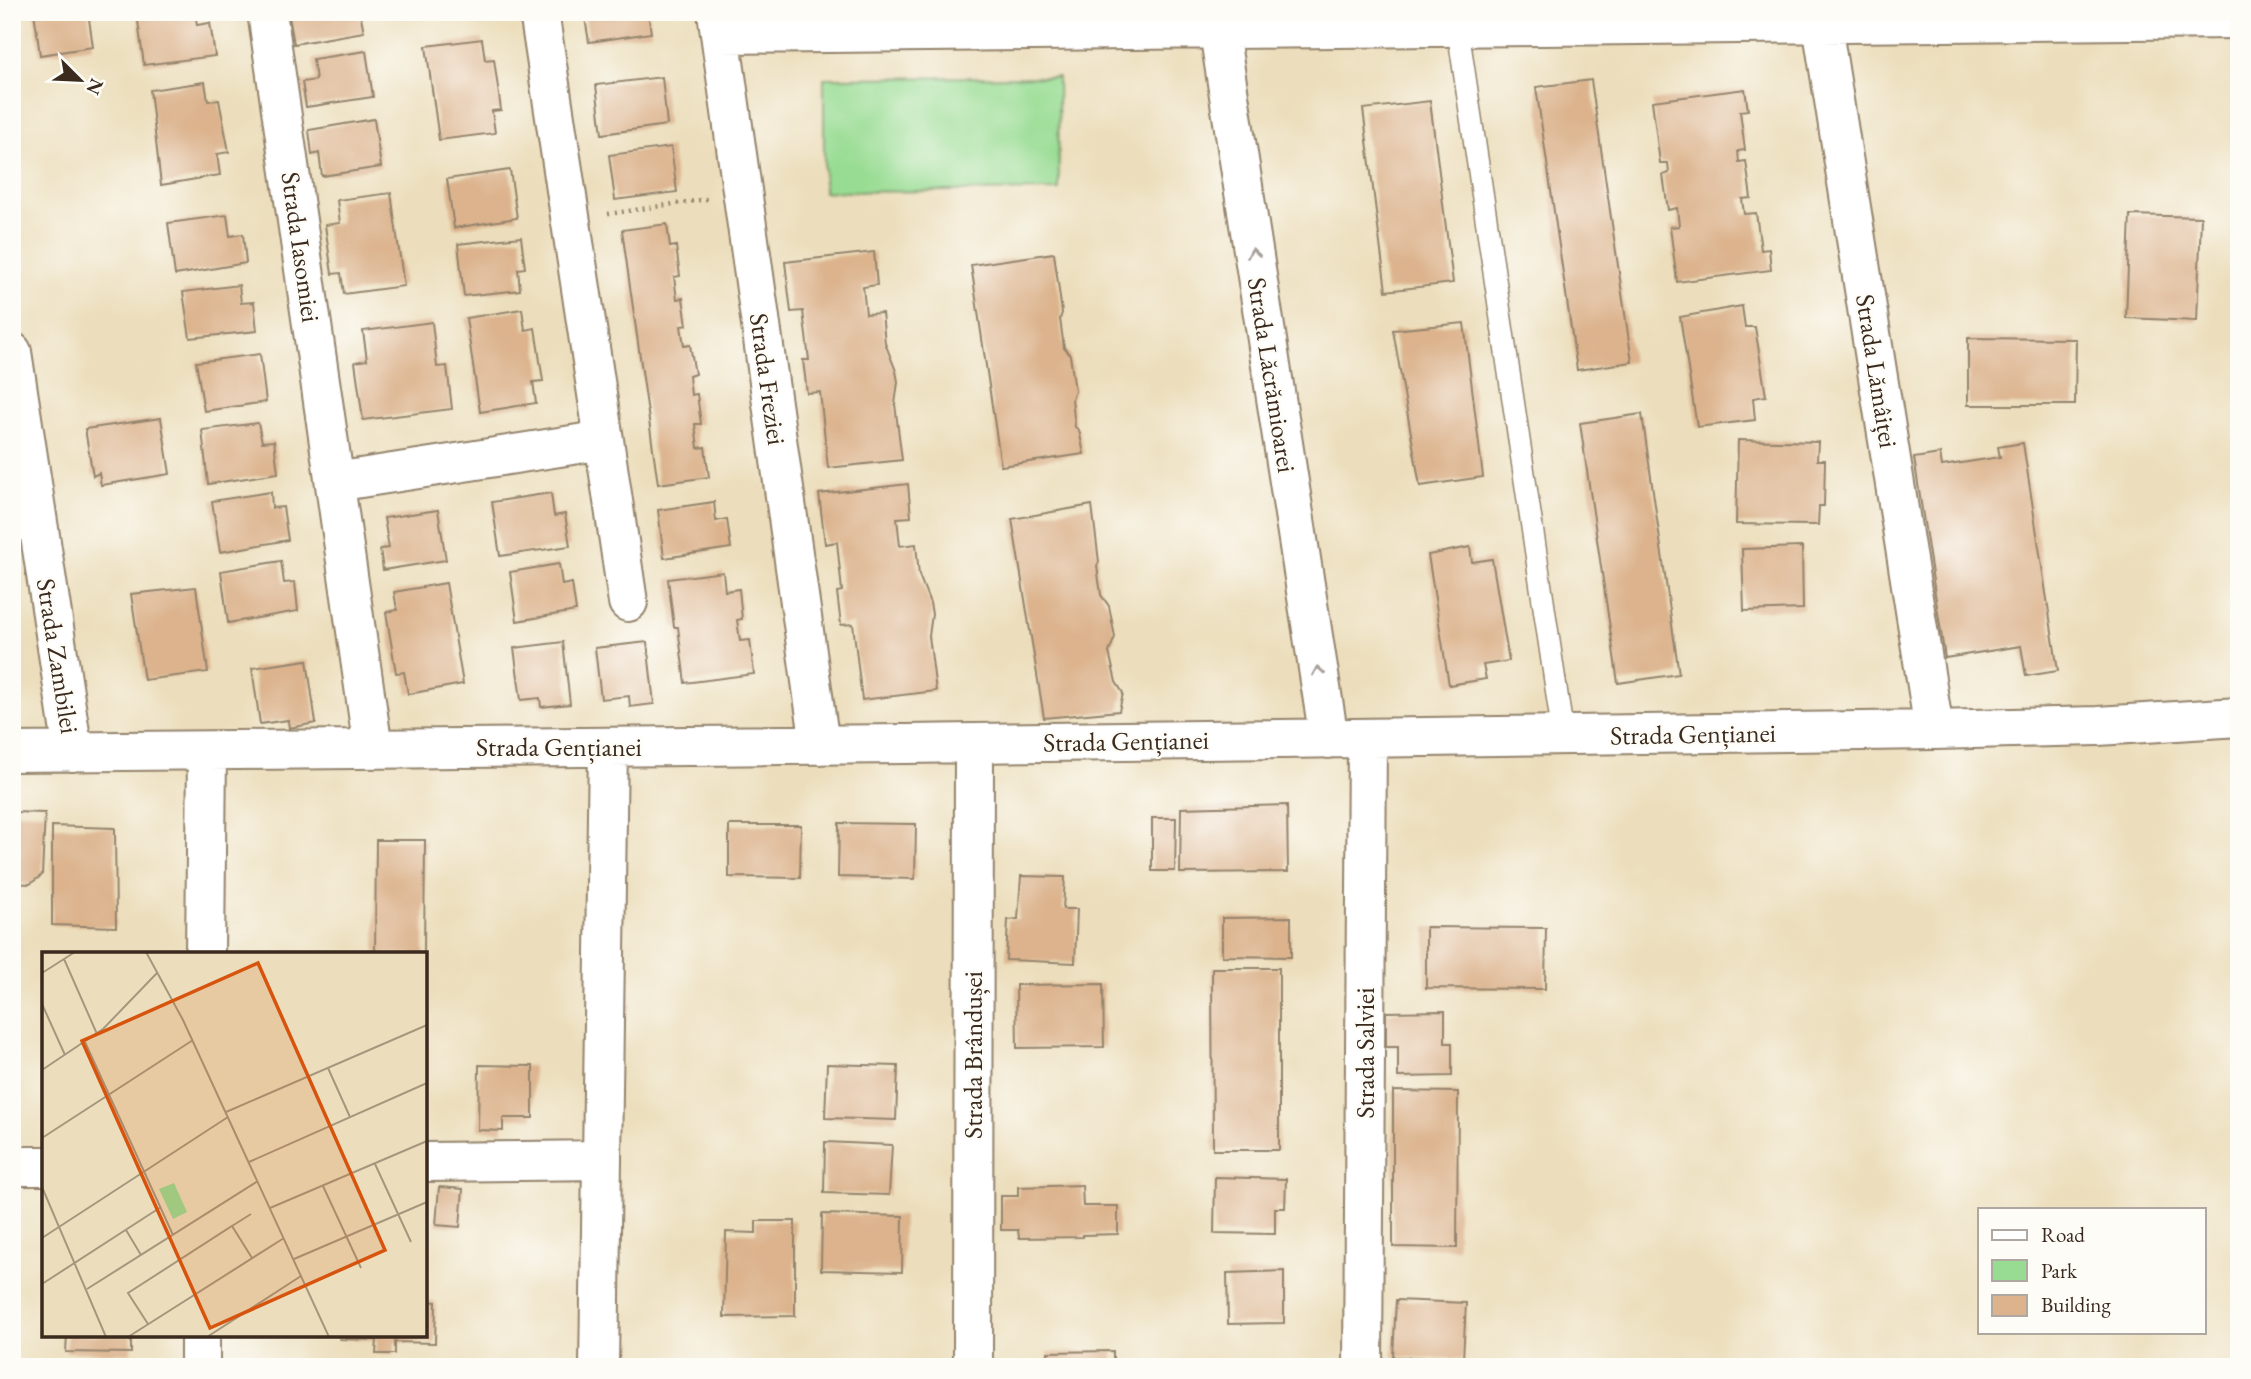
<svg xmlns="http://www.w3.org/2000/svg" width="2251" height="1379" viewBox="0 0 2251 1379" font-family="'EB Garamond',serif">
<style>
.green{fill:#98dc93;stroke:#6a8358;stroke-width:2}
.building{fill:#dcb38d}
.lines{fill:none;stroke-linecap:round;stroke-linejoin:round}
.service-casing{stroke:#94846d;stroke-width:24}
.minor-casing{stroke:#94846d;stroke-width:42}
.path{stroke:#94846d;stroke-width:4.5;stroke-dasharray:2 5;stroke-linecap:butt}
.service{stroke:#fff;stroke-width:21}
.minor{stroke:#fff;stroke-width:38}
.oneway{stroke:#a79f9a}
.labels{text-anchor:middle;stroke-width:5;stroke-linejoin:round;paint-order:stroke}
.street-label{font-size:26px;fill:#3b2a1e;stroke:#fdfcf7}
.inset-road{fill:none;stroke:#a5967d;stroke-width:2}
.view{fill:#d7540e;fill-opacity:0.15;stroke:#d7540e;stroke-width:3.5}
.inset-edge{fill:none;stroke:#3b2a1e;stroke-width:3.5}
</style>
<rect width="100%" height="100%" fill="#fdfcf7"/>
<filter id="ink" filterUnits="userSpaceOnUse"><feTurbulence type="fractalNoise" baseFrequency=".0143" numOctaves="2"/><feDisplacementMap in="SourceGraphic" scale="14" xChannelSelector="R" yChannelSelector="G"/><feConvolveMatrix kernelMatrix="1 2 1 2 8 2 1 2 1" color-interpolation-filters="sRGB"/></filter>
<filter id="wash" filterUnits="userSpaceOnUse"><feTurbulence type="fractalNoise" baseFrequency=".00686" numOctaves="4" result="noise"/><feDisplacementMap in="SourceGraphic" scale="28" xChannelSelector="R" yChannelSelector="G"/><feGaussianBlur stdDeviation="1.57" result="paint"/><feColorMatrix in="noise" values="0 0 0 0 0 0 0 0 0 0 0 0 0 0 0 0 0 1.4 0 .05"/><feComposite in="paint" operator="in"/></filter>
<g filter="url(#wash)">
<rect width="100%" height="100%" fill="#ecdebc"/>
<path class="green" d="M1058,77L1059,190L824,192V78Z"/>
<g id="blocks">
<path class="building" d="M34,12H88L93,47L40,55Z
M153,12H195L197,25L210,23L215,56L144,65L137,14Z
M303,12H360L364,32L294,44L289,16Z
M584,12H648L651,33L589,42Z
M482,39L485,60L494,59L501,110L492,111L495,133L439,140L426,46Z
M366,51L373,97L306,107L302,82L316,80L313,59Z
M662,77L667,125L602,134L596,85Z
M1591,80L1632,362L1577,370L1536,87Z
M205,82L208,101L219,100L229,152L217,154L220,175L161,185L150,90Z
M1745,89L1748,110L1740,111L1745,150L1738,151L1739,162L1746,161L1751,198L1742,199L1744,214L1756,213L1761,250L1769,249L1771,270L1677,282L1670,227L1679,226L1677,208L1668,210L1663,175L1669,173L1668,163H1660L1652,101Z
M1430,101L1453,283L1386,291L1363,109Z
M374,119L381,167L322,176L319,153L312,155L309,130Z
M671,147L677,192L615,200L609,155Z
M510,170L517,218L454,228L447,179Z
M391,193L404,286L344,294L341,273L332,274L325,225L340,223L337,200Z
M227,215L230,236L243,234L246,263L175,275L168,223Z
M2130,215L2201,217L2197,321L2126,318Z
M667,224L670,247L676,246L680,276L674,277L677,299L683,298L687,325L681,326L684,346L690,345L695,374L689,376L691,395L697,394L701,424H695L698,448L705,447L709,477L658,484L622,230Z
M521,237L525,268L518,269L520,290L464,296L458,244Z
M874,252L877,285L863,287L866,314L882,313L885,343L896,371L898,382L895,404L902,460L828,468L820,392L807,393L803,360H809L803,311L791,312L785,262Z
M1054,253L1062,313L1060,319L1064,348L1070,355L1075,391L1072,399L1075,427L1079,430L1084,454L1001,466L971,265Z
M239,285L241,303L254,302L257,331L190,338L183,292Z
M1742,306L1745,327H1755L1766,396L1753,398L1755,420L1697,427L1680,317Z
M522,309L525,330L535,328L543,381L533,382L536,403L480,412L466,318Z
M432,322L437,367L447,366L452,409L363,420L355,362L367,360L363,331Z
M1464,323L1483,477L1420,486L1393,330Z
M1968,338L2076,339L2075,405H1968Z
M260,354L266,402L204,411L196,362Z
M1642,414L1679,674L1618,683L1580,423Z
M161,418L170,474L101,485L99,473L93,476L85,429Z
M258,423L262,442L274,441L278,473L208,484L202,430Z
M1738,440L1818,442L1817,460H1825L1824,506H1819L1818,525L1736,524Z
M2023,443L2058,671L2026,676L2021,646L1945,658L1914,458L1940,454L1942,466L2000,457L1998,447Z
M908,484L911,517L897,518L900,546L916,544L919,575L930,603L932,614L929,636L936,691L862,700L853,624L841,625L837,592L842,591L837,542L825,544L819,494Z
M271,492L272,508L283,507L288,540L220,552L212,501Z
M551,493L554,516L565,514L570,546L500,556L492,502Z
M714,502L716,521L727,519L731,548L664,558L658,510Z
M1092,505L1099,562L1097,566L1101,595L1109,606L1115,637L1109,652L1116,682L1123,693L1119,711L1044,718L1012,519Z
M438,510L446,560L383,570L380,549L389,548L384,518Z
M1470,547L1472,562L1492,559L1509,661L1483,665L1486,679L1449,685L1428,555Z
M1802,547L1803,609L1744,611L1742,549Z
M281,561L284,583L295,582L298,611L228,623L221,571Z
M559,564L562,585L572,583L576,611L517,621L510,572Z
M723,572L725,591L739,589L742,619L737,620L740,641L750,640L754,674L685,683L678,627H674L668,579Z
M446,583L463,684L408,694L404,672L396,673L386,612L397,610L394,592Z
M196,587L208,672L144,680L131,594Z
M563,642L570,704L541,707L540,698L521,700L514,648Z
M647,642L654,704L630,707L629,696L601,699L595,648Z
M307,660L316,723L289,728L288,720L260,724L252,668Z
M1287,805L1288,872L1180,873L1181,808Z
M12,812L45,813L42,875L30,884L12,883Z
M1152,818H1176L1175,871H1152Z
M839,823L916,824L915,879L838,877Z
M729,825H801L800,878L729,877Z
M52,826L115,828L116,927L52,925Z
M376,840H425L424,954H375Z
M1021,876L1065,877L1063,909H1077L1075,963L1006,960L1008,920L1018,919Z
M1291,917V957L1222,956V918Z
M1426,927L1546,928L1545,989L1426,988Z
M1212,968H1279V1150H1213Z
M1103,984L1104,1047L1017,1048L1016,985Z
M1445,1011V1043H1452V1076L1398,1077V1047H1386V1012Z
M827,1064L898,1066L896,1120L825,1118Z
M479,1065L533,1066V1118H503V1131L478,1130Z
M1393,1091L1458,1092L1457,1248L1393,1247Z
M825,1142L892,1145L889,1195L824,1193Z
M1215,1177L1286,1179L1285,1208H1275V1234L1214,1233Z
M1082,1185L1083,1206H1118V1234L1083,1235V1237L1019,1238L1018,1230H1001V1196H1018V1187Z
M439,1187L463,1189L460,1227L436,1225Z
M822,1214L903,1216L902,1272L821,1270Z
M756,1221H795V1316L724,1317L726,1232L756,1233Z
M1284,1271V1323L1228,1324L1227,1273Z
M1396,1300L1466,1303L1463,1359L1393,1357Z
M425,1301L436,1302L435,1343L395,1342V1354H376L377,1340L340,1339V1335H425Z
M67,1335H131V1353L66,1352Z
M1113,1351V1367H1048V1352Z
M1421,1362L1495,1364V1367H1421Z
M1286,1363V1367H1237V1365Z"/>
</g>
</g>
<g filter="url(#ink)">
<use href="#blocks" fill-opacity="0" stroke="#94846d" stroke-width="2"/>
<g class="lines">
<defs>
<path id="service" d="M1456,17L1563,735"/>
<path id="minor" d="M267,12L373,749
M717,12L820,745
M1216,12L1329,739
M1820,12L1934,730
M720,34L2239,19
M12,352L73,752
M604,440L628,602
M335,482L604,440L539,12
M12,752L906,744L1934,730L2098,726L2239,717
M205,954L207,751
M425,1162L602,1160
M12,1166H44
M200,1367V1335
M599,1367L608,747
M973,1367L974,743
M1363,1367L1367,738"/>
</defs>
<use href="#service" class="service-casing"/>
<use href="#minor" class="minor-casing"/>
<path class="path" d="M608,214L707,199"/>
<use href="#service" class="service"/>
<use href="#minor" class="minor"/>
</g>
<defs><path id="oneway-chevron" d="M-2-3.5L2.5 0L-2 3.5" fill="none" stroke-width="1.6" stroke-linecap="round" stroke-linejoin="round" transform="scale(1.75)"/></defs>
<g class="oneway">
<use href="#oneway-chevron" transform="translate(1253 253) rotate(-99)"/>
<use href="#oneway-chevron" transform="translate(1318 671) rotate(-99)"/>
</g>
</g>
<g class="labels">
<g class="street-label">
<text transform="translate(301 247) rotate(82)" y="9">Strada Iasomiei</text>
<text transform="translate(1877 371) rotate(81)" y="9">Strada Lămâiței</text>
<text transform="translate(1272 375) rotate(81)" y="9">Strada Lăcrămioarei</text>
<text transform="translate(768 379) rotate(82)" y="9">Strada Freziei</text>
<text transform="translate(58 656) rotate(81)" y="9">Strada Zambilei</text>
<text transform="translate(1693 734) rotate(-1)" y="9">Strada Gențianei</text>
<text transform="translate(1126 741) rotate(-1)" y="9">Strada Gențianei</text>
<text x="559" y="756">Strada Gențianei</text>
<text transform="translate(1365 1053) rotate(-90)" y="9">Strada Salviei</text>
<text transform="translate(973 1055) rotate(-90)" y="9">Strada Brândușei</text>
</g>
</g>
<g transform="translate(42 952)">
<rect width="385" height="385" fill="#ecdebc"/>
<path d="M132,231L145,260L131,267L117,237Z" fill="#98dc93"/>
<path class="inset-road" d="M104,0L141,68L287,385M22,7L55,82M0,21L33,0M0,52L23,103M43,90L131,283M286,116L308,165M0,118L61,77L115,21M184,160L385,73M0,186L151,88M207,210L385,131M333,212L369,290M281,234L319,316M0,235L64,385M228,256L385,189M190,274L209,262M84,278L99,303M0,286L186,165M252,307L385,250M0,332L119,255M45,337L216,229M106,372L86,341L190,274L210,306M86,385L242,286M165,385L259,324"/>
<path class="view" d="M216,11L343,298L168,376L40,89Z"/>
<rect width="385" height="385" class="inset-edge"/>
</g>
<rect width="2251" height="1379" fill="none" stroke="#fdfcf7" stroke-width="42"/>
<rect x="1978" y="1208" width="228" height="126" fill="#fdfcf7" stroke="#afa8a0" stroke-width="2"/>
<rect x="1992" y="1230" width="35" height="10" fill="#ffffff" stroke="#afa8a0" stroke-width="2"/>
<text x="2041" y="1242" font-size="21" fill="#3b2a1e">Road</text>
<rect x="1992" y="1260" width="35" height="21" fill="#98dc93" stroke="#afa8a0" stroke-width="2"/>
<text x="2041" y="1278" font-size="21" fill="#3b2a1e">Park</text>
<rect x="1992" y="1295" width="35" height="21" fill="#dcb38d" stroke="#afa8a0" stroke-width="2"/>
<text x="2041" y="1312" font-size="21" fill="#3b2a1e">Building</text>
<g transform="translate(80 80) rotate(114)" stroke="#fdfcf7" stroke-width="5" paint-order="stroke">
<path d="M0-5L12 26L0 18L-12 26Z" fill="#3b2a1e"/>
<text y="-10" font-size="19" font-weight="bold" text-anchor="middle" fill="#3b2a1e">N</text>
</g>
</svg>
